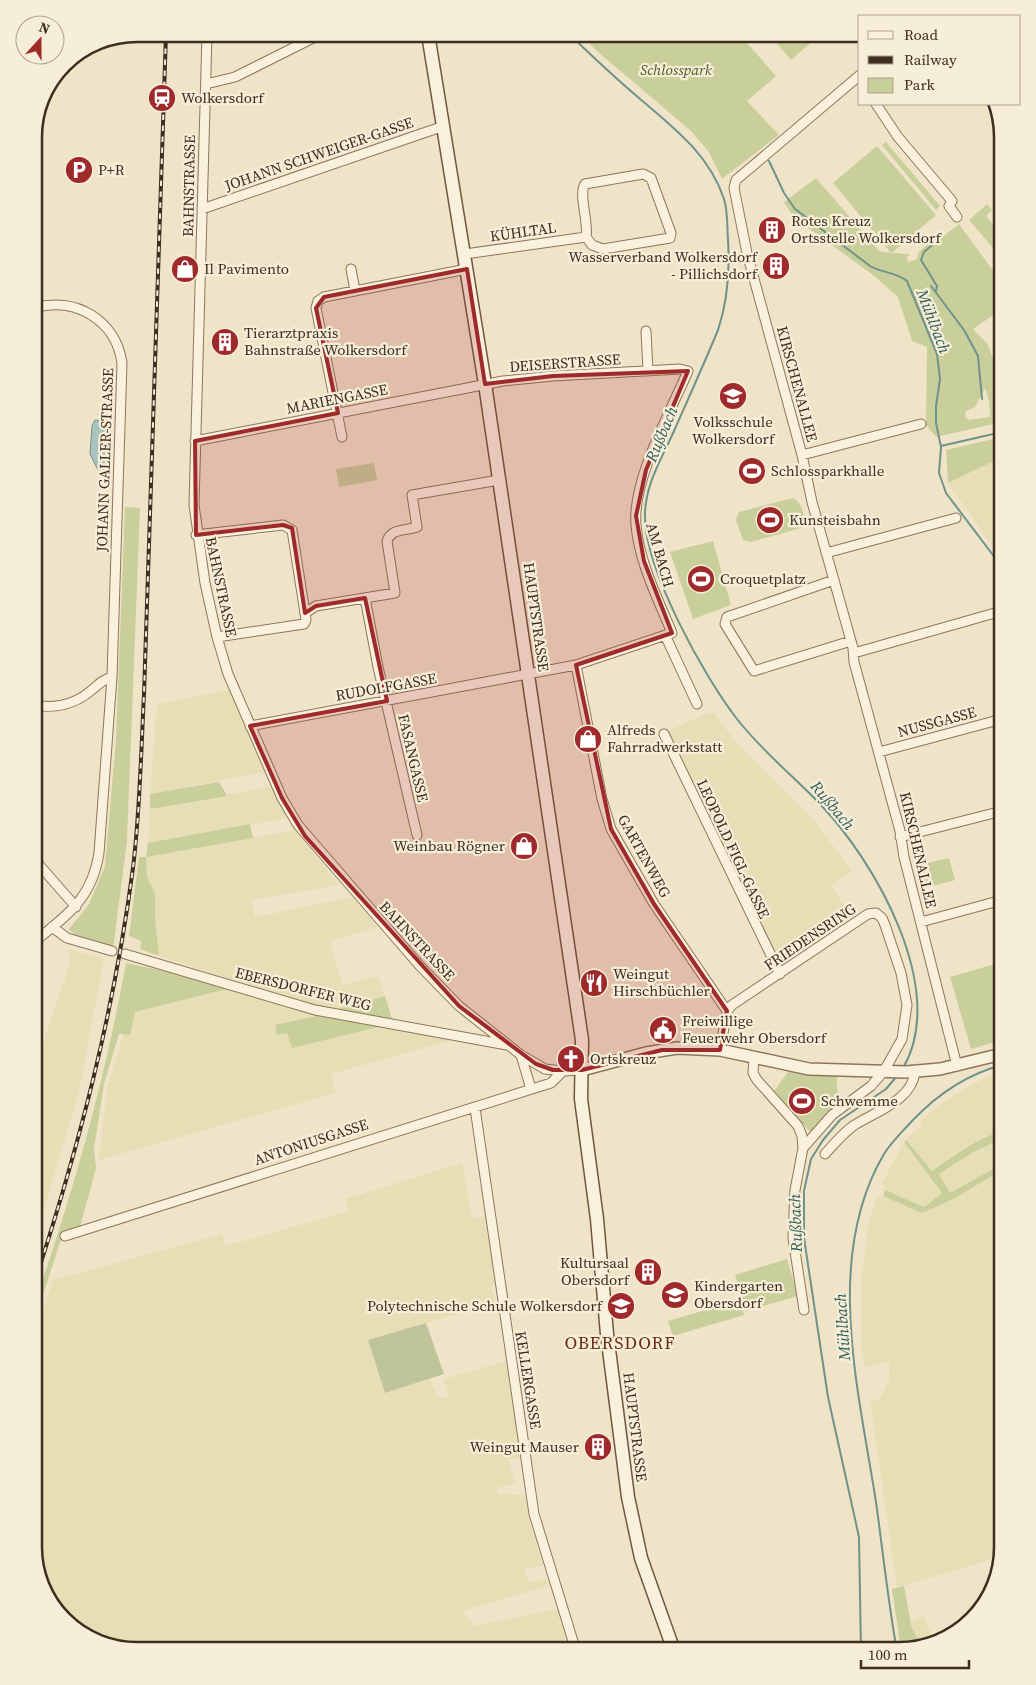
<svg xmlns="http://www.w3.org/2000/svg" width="1036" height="1685" viewBox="0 0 1036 1685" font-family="'Source Serif 4',serif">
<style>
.farmland{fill:#e6deb5}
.green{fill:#c9cf9b;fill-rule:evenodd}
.cemetery{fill:#bfc49a}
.water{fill:#a9c4bc;stroke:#6f938a}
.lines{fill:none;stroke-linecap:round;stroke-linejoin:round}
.stream{stroke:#6f938a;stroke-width:2}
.minor-casing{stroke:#8d765c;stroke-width:11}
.tertiary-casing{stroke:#8d765c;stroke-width:14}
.secondary-casing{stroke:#6f573f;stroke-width:15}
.minor{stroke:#faf1dc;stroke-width:9}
.tertiary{stroke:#faf1dc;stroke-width:11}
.secondary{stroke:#faf1dc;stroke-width:12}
.rail-casing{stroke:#3d2e20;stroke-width:4}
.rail{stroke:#f7eed8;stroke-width:2;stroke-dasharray:5.5;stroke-linecap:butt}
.marked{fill:#9e2a2b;fill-opacity:0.2;stroke:#9e2a2b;stroke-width:4;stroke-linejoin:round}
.labels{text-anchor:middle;stroke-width:4.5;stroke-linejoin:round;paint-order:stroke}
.park-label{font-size:15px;font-style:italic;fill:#4d5a26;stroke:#f7eed8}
.poi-label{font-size:15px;fill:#3d2e20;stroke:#f7eed8;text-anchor:start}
.street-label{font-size:15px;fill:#3d2e20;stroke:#f7eed8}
.water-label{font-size:16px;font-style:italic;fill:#2f5d5a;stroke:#f7eed8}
.quarter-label{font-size:18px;letter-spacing:1px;fill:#6b2e1e;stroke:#f7eed8}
.rim{fill:none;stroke:#3d2e20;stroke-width:2.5}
</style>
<rect width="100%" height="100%" fill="#f0e4c8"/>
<path class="farmland" d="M1002,457V560L948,483Z
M230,690L265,772L150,794L157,704Z
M708,713H714L739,746L813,819L852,871L831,886L853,918L782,965L780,966L666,732Z
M273,786L289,818L148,843L150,809Z
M295,830L339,885L251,900L255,917L352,897L378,927L330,941L342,985L378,976L385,996L335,1010L292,999L159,956L155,918V894L147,877L146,857Z
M68,949L104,959L79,1092L34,1242V1070L70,964Z
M231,988L322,1015L287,1033L382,1026L452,1040L331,1074L336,1093L99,1160L107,1088L123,1035H130L135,1012Z
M1002,1071V1131L984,1137L965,1147L932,1171L906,1140L920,1127L922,1119L945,1101L974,1083Z
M1002,1139V1248L1000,1247L1002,1251V1548L1000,1554L976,1564L897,1588L870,1401L879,1399L889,1381V1361L865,1368L862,1352L861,1281L868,1226L876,1197L882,1198L883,1196L922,1213L953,1199L938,1174L973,1152Z
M904,1142L942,1193L924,1207L885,1190L886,1187L881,1185Z
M462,1163L472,1218L488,1216L498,1284L492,1285L495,1303L368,1340L385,1393L430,1379L438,1398L449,1396L444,1379L506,1361L522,1457L508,1460L515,1483L497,1488L498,1494L525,1495L530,1524L543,1565L524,1570L529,1582L546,1579L549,1586L462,1611L474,1626L558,1609L571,1651H131L80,1634L45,1594L34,1547V1334L53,1280L222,1234L225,1246L349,1211L345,1199Z
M923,1616L935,1643L923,1646L912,1629L911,1621Z"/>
<path class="green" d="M580,34H743L741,36L776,76L747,101L779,135L722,179L709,152L691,131L598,52Z
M769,34H821L791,60Z
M886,142L940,206L936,210L882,145Z
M877,146L936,215L892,253L910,254L907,257L908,262L916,260L919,252L929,243L931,246L959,224L1002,283V309L973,329L988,345L1002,384V422L936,437L926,425L927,347L912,341L898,297L873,275L793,217L784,202L816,178L879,251L891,253L833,183ZM985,388L989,401L990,417L969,420L965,416L966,411L975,407Z
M987,204L992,210L986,216L1002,236V255L1000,256L969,220Z
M1002,437V457L948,483L946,450Z
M374,463L377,480L339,487L336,469Z
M793,498C802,502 807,519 801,528L751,542L743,540L736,520L739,512Z
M125,507L140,508L127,841L113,949L74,935L69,929L89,904L105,866L116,739Z
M713,541L731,605L693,619L670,552Z
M219,782L227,796L150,809V794Z
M250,824L253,838L146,857L147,877L155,894V918L159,956L140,949L141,941L129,936L139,857H146L148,843Z
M949,858L955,880L921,889L915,866Z
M1002,962V1040L971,1049L950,977Z
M126,963L183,975L231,988L135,1012L130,1035L119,1034L104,1084L94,1149L96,1168L80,1227L63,1233L34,1323V1305C73,1193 105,1080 126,963Z
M385,996L393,1022L335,1010Z
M322,1015L382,1026L292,1048L287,1033L277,1035L275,1025Z
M788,1072L837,1076V1090L842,1102L811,1133L774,1091Z
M1002,1131V1139L973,1152L939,1174L950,1193L1002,1164V1170L953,1199L922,1213L883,1196L885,1190L924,1207L942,1193L904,1142L906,1140L932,1171C955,1155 975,1139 1002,1131Z
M787,1259L798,1296L746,1311L735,1275Z
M740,1300L744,1315L673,1336L668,1321Z
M904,1586L912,1629L923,1646L901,1651L892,1589Z"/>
<path class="cemetery" d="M426,1323L444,1374L385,1393L368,1340Z"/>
<path class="water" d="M95,420L103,421L108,427C108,430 106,435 107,439C109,449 114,462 104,470H98L90,454L92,426Z"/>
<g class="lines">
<path class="stream" d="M569,34C592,56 615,78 639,98C674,128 709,154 724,199C728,211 727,227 728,240C730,272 728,300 718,330C704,364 689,397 674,431C662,458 644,486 645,518C646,571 704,677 737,719C761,750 792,775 819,803C875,861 949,990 903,1068
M769,161L784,193L795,209L870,266C882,273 896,272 907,281L937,354L940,379L936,406V423L941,447L939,473L946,493L1002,567
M931,286L964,330L978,356L982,399
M936,291L937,286L921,260L924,252L939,239
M941,446L1002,432
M861,1651L859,1537L828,1397L804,1238V1191L811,1159L823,1140L840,1120L886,1089L897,1076
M897,1651C888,1602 883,1552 876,1502C859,1392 823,1257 884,1154C892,1141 903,1131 913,1120C937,1095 968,1074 1002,1065"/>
<defs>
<path id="minor" d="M207,34L194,505L205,583L217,637L228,674L282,798L298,825L420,966L459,1006L521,1055L545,1069L563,1071L582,1070
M860,75L736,180L734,188L747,253L802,455L812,502L853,648L854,662L900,831L904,857L957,1066
M206,84L235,77L321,34
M876,104L898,137L952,201L949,206L957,217
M202,209L444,126
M465,254L586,237L592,245L603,249L670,238L671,233L651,178L643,174L585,184C578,194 589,222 586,237
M351,269L355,291
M646,331L648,371
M342,437L316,308L318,301L324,297L467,269
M195,441L503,381L553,376L680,369L688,371C670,413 632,480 636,525C639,562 658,599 672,633L576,665L250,726
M802,455L921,424
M196,535L283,525L292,530L305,613
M826,553L956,518
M834,580L727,617L725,624L754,671L851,641
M365,598L378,667L417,835
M665,635L697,704
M217,637L304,624L306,620L305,613L316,606L395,593L387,541C391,528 406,531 417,527L412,495L499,480
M854,653L1002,611
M576,665L602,799L611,829L654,904L727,1011
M34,705C55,709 76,704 93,689C100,683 103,680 112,677
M664,734L780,974
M879,752L1002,719
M900,837L1002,811
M34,859L76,907
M921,922L1002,900
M52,927L67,938L112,951
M34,942C67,915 92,899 99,853L112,677L122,363C116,320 75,296 34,308
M125,954L315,1010L507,1045
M720,1050L727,1011L732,1005L868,914L876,913L882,918L885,925L901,973L907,1005L902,1039L884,1071L871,1086L832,1115L803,1148
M521,1055L531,1089
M754,1058L753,1073L757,1080L798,1126L802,1136L803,1148L795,1190L793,1238L804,1310
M475,1108L534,1514L576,1651
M825,1154C834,1144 842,1134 853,1126C874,1112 912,1101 915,1072
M65,1236L551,1083L563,1071"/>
<path id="tertiary" d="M582,1070L646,1053L677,1048L720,1050L809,1069L906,1072L940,1069L1002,1054"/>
<path id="secondary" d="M428,34L485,384L582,1040L581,1099L597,1219L607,1334L628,1497L641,1558L674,1651"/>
</defs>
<use href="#minor" class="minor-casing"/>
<use href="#tertiary" class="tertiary-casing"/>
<use href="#secondary" class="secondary-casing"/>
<use href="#minor" class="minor"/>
<use href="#tertiary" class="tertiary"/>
<use href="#secondary" class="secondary"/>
<defs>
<path id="rail" d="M34,1284C79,1147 114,1012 133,868C140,811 141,752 144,694L166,34"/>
</defs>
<use href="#rail" class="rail-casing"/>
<use href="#rail" class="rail"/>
</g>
<path class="marked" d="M467,269L485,384L553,376L688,371L646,470L636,516L644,561L672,633L576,665L611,829L654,904L727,1011L720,1050H662L582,1070H553L536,1064L459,1006L305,836L282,798L250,726L387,701L365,598L316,606L305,613L292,528L283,525L196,535L195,441L338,413L316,308L324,297Z"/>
<defs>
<symbol id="station-disc" viewBox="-11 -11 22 22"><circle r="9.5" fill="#9e2a2b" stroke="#f7eed8"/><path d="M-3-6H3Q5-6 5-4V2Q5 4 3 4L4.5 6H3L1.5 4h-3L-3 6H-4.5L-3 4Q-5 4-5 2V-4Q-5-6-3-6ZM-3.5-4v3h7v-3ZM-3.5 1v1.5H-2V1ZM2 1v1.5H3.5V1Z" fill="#fff"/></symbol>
<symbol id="parking-disc" viewBox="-11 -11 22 22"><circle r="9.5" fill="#9e2a2b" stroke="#f7eed8"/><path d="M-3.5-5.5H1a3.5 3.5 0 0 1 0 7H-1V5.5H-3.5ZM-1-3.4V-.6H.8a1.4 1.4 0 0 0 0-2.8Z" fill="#fff"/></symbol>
<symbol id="building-disc" viewBox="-11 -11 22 22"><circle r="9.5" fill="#9e2a2b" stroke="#f7eed8"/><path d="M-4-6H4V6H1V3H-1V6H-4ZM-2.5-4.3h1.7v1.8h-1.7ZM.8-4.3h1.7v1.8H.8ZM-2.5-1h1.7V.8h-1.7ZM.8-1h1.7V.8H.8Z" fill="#fff"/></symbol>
<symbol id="shop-disc" viewBox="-11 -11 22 22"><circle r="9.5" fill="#9e2a2b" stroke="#f7eed8"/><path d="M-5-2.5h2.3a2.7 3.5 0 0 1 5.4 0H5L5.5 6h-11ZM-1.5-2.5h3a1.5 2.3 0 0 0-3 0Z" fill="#fff"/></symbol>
<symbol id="school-disc" viewBox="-11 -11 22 22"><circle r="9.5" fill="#9e2a2b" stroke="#f7eed8"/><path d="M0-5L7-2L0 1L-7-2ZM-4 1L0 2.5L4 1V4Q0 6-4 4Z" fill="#fff"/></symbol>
<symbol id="stadium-disc" viewBox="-11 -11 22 22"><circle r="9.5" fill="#9e2a2b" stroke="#f7eed8"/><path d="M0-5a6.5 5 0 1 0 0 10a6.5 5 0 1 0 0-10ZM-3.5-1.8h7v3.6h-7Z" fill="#fff"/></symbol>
<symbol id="restaurant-disc" viewBox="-11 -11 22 22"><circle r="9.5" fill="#9e2a2b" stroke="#f7eed8"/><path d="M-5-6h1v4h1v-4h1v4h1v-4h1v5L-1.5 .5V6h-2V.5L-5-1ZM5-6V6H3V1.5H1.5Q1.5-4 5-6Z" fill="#fff"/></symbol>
<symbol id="civic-disc" viewBox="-11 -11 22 22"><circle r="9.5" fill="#9e2a2b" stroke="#f7eed8"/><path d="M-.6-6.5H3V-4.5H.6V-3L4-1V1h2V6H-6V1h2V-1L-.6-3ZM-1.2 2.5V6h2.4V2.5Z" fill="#fff"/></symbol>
<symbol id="church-disc" viewBox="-11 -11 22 22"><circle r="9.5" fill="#9e2a2b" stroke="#f7eed8"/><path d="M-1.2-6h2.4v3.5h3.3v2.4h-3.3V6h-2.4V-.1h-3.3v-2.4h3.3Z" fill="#fff"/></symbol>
</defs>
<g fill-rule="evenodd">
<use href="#station-disc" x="146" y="82" width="32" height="32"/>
<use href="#parking-disc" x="63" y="154" width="32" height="32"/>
<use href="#building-disc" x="756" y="214" width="32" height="32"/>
<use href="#building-disc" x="760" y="250" width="32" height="32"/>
<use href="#shop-disc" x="169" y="253" width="32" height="32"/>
<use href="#building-disc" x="209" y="326" width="32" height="32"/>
<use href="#school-disc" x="717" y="380" width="32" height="32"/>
<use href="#stadium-disc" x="736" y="455" width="32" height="32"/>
<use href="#stadium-disc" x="754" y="504" width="32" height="32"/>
<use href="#stadium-disc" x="685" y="563" width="32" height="32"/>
<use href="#shop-disc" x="572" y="723" width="32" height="32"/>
<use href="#shop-disc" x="508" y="830" width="32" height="32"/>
<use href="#restaurant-disc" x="578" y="967" width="32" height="32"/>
<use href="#civic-disc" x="647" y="1014" width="32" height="32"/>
<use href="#church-disc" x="555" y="1043" width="32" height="32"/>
<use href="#stadium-disc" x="786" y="1085" width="32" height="32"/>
<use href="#building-disc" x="632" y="1256" width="32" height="32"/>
<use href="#school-disc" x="659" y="1279" width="32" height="32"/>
<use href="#school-disc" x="605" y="1290" width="32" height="32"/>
<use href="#building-disc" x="582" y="1431" width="32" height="32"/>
</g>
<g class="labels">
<g class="park-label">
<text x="676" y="75">Schlosspark</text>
</g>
<g class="poi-label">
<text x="181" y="103">Wolkersdorf</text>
<text x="98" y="175">P+R</text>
<text x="791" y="226">Rotes Kreuz<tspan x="791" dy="17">Ortsstelle Wolkersdorf</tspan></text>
<text x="757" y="262" text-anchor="end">Wasserverband Wolkersdorf<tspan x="757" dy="17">- Pillichsdorf</tspan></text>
<text x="204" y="274">Il Pavimento</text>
<text x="244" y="338">Tierarztpraxis<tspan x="244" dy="17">Bahnstraße Wolkersdorf</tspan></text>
<text x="733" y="427" text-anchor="middle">Volksschule<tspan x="733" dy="17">Wolkersdorf</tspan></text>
<text x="771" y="476">Schlossparkhalle</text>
<text x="789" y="525">Kunsteisbahn</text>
<text x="720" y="584">Croquetplatz</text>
<text x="607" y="735">Alfreds<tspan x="607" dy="17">Fahrradwerkstatt</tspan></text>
<text x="505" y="851" text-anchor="end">Weinbau Rögner</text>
<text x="613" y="979">Weingut<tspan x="613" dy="17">Hirschbüchler</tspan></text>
<text x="682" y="1026">Freiwillige<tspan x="682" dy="17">Feuerwehr Obersdorf</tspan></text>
<text x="590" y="1064">Ortskreuz</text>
<text x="821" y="1106">Schwemme</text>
<text x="629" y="1268" text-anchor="end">Kultursaal<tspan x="629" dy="17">Obersdorf</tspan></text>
<text x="694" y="1291">Kindergarten<tspan x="694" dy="17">Obersdorf</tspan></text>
<text x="602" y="1311" text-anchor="end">Polytechnische Schule Wolkersdorf</text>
<text x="579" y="1452" text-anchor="end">Weingut Mauser</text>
</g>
<g class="street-label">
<text transform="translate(319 154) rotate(-19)" y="5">JOHANN SCHWEIGER-GASSE</text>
<text transform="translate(189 186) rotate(-89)" y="5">BAHNSTRASSE</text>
<text transform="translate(523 232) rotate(-8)" y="5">KÜHLTAL</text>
<text transform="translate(565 363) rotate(-4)" y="5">DEISERSTRASSE</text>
<text transform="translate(797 384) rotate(75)" y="5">KIRSCHENALLEE</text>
<text transform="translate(337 399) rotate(-11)" y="5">MARIENGASSE</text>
<text transform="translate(105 460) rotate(-88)" y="5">JOHANN GALLER-STRASSE</text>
<text transform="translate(660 555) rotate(74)" y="5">AM BACH</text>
<text transform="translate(221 587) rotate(78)" y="5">BAHNSTRASSE</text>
<text transform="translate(536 617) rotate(82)" y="5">HAUPTSTRASSE</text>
<text transform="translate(386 687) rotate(-10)" y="5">RUDOLFGASSE</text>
<text transform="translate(937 722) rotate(-15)" y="5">NUSSGASSE</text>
<text transform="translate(413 758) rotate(77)" y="5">FASANGASSE</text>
<text transform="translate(733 849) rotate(65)" y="5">LEOPOLD FIGL-GASSE</text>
<text transform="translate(918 850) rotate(77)" y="5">KIRSCHENALLEE</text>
<text transform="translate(644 856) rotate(61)" y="5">GARTENWEG</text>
<text transform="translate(810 937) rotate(-34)" y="5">FRIEDENSRING</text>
<text transform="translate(417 941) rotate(47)" y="5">BAHNSTRASSE</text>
<text transform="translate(303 989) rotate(14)" y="5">EBERSDORFER WEG</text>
<text transform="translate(311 1142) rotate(-18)" y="5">ANTONIUSGASSE</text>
<text transform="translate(528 1380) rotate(81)" y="5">KELLERGASSE</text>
<text transform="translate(635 1427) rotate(83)" y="5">HAUPTSTRASSE</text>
</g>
<g class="water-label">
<text transform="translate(934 321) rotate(69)" y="6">Mühlbach</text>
<text transform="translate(661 434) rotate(-67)" y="6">Rußbach</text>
<text transform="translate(833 805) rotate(50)" y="6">Rußbach</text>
<text transform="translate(795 1223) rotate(-92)" y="6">Rußbach</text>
<text transform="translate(842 1327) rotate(-94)" y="6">Mühlbach</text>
</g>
<g class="quarter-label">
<text x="620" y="1349">OBERSDORF</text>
</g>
</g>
<path d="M0 0H1036V1685H0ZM137 42H899A95 95 0 0 1 994 137V1547A95 95 0 0 1 899 1642H137A95 95 0 0 1 42 1547V137A95 95 0 0 1 137 42Z" fill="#f7eed8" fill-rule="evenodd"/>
<path class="rim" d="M137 42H899A95 95 0 0 1 994 137V1547A95 95 0 0 1 899 1642H137A95 95 0 0 1 42 1547V137A95 95 0 0 1 137 42Z"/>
<rect x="858" y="15" width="162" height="90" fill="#f7eed8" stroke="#ada18e"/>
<rect x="868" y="31" width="25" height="8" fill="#faf1dc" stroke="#ada18e"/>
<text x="904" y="40" font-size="15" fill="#3d2e20">Road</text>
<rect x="868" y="56" width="25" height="8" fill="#3d2e20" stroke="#ada18e"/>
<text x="904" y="65" font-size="15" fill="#3d2e20">Railway</text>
<rect x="868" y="78" width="25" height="15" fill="#c9cf9b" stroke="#ada18e"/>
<text x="904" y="90" font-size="15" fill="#3d2e20">Park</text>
<g transform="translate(40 40) rotate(21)"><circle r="24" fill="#f7eed8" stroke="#ada18e"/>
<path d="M0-4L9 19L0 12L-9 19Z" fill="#9e2a2b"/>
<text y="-8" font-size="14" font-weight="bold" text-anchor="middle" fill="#3d2e20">N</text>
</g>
<path d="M861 1660v8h108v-8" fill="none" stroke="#3d2e20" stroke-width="2.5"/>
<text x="868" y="1660" font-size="15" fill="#3d2e20" stroke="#f7eed8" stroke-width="4" paint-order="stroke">100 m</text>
</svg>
